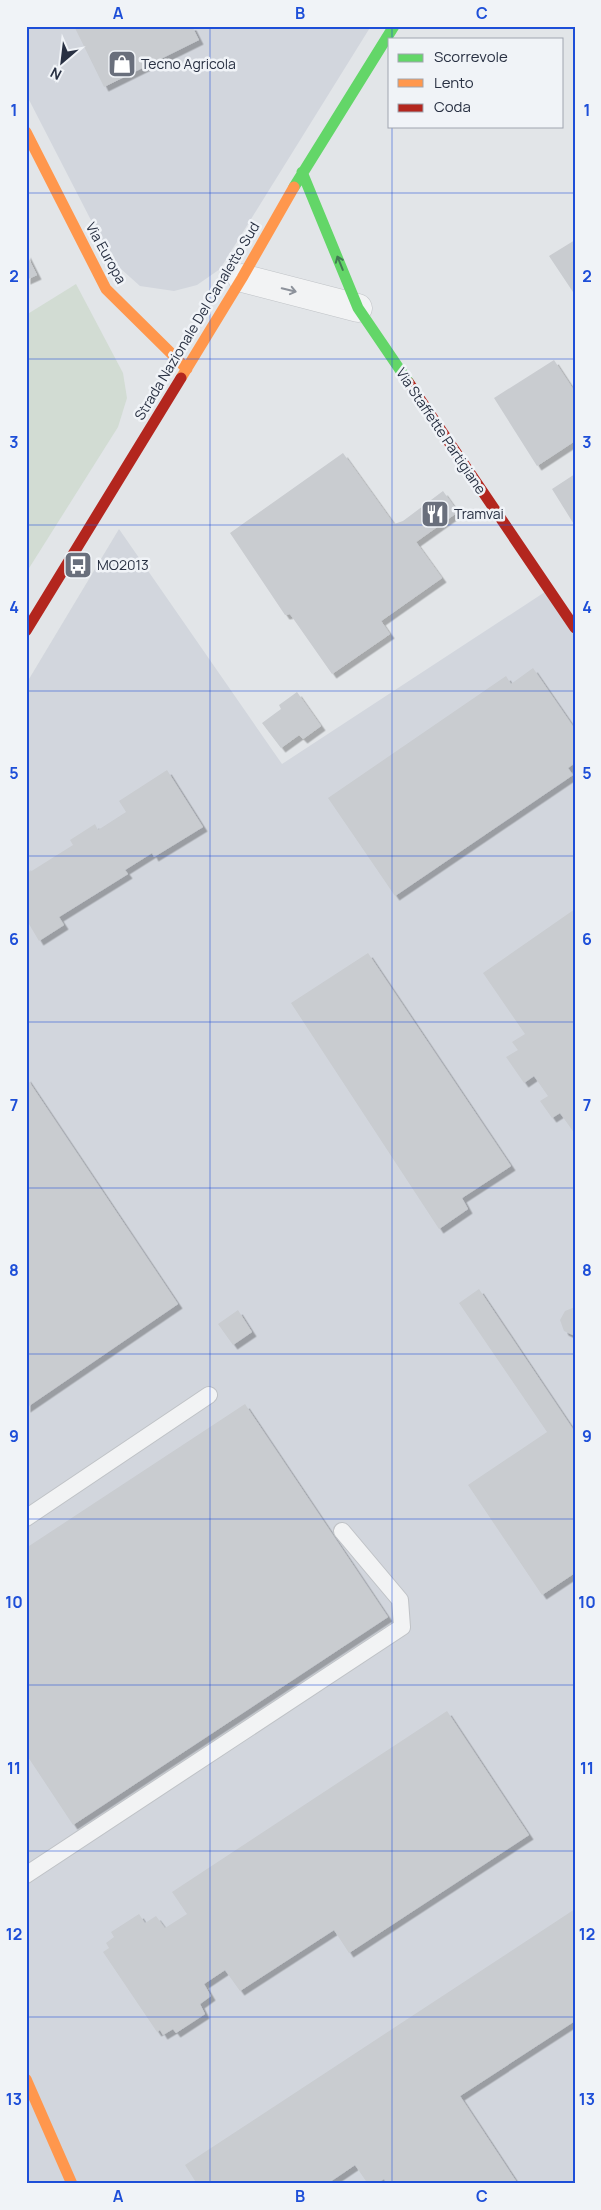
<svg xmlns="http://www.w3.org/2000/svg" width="601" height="2210" viewBox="0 0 601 2210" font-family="Manrope,sans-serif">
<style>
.built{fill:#d2d6dd}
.green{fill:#d2dcd3}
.building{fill:#c9ccd0;filter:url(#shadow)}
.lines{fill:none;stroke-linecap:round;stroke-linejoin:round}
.lane-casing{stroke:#bfc2c6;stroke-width:18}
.street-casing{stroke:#bfc2c6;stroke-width:29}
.lane{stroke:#f2f3f4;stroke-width:16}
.street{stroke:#f2f3f4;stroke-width:28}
.fast{stroke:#63d668;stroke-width:11}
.slow{stroke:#ff974d;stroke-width:11}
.jam{stroke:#b3261e;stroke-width:11}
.oneway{stroke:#437b53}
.oneway2{stroke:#8d929b}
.grid{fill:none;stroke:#1d4ed8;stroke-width:1;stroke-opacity:0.55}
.labels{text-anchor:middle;stroke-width:5;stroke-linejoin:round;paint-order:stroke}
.poi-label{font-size:14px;fill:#283042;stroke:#f0f3f7;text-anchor:start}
.street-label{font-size:14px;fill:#283042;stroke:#f0f3f7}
.neatline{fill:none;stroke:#1d4ed8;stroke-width:2}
.grid-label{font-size:16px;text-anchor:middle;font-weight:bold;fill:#1d4ed8}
</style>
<defs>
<filter id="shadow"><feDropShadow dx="4.5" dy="4.5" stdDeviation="0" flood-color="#0004"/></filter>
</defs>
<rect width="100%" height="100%" fill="#e2e5e8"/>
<path class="built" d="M26,26H371L220,269L197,285L174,291L140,286L112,261L26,94Z
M119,529L282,764L551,588L575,620V2184H26V684Z"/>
<path class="green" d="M76,284L123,373L127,398L118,427L26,573V315Z"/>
<path class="building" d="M74,26H192L199,40L104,87Z
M575,240V295L549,256Z
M26,253L37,275L26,280Z
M554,360L575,392V441L537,466L494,398Z
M343,453L394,524L403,521L443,491L458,512L416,542L442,578L381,621L390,634L332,674L290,614L285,615L230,533Z
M575,474V526L552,489Z
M533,668L575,729V763L568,768L573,775L395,896L328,798L506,676L511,684Z
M297,692L321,726L303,739L299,735L281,748L262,723L281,709L279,705Z
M167,770L203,827L154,857L152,853L125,870L128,874L59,917L64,925L39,941L26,919V866L30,872L73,845L70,840L95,824L98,830L126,812L119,801Z
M575,909V1134L560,1113L552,1118L540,1101L548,1096L534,1076L524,1083L506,1057L518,1050L512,1042L525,1034L483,973Z
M368,953L511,1166L462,1198L468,1209L439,1229L291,1003Z
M26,1077L178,1304L26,1408Z
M479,1289L575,1432V1573L542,1595L468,1485L547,1432L459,1303Z
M575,1307V1336L564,1331L560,1320L565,1311Z
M238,1310L252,1332L233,1345L218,1324Z
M245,1404L388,1617L73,1825L26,1754V1548Z
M447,1711L529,1835L349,1953L334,1930L240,1991L225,1970L204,1984L211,1996L200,2004L205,2014L176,2033L173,2029L163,2035L160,2030L157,2032L103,1952L109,1948L106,1943L114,1937L111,1932L139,1914L145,1923L156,1916L165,1928L187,1914L172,1892Z
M575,1909V2021L460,2096L518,2184H387L384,2179L376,2184H368L355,2165L327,2184H197L185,2165Z"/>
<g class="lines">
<defs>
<path id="lane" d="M26,1518L209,1395
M26,1875L402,1627L400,1600L342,1531"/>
<path id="street" d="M242,278L358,308"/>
</defs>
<use href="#lane" class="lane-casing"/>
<use href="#street" class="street-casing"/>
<use href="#lane" class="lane"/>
<use href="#street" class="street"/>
<path class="fast" d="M302,172L358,308L409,383
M294,187L394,26"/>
<path class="slow" d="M26,132L106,289L187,369
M181,378L242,278L294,187
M26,2079L72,2184"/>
<path class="jam" d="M409,383L575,628
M26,631L181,378"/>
</g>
<defs><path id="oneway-shaft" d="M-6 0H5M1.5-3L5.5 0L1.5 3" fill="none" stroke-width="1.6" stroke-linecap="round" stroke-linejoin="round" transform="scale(1.25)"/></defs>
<use class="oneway" href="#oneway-shaft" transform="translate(340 263) rotate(-112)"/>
<use class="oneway2" href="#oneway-shaft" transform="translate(289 290) rotate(14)"/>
<path class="grid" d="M210,26V2184M392,26V39M392,126V2184M26,193H575M26,359H575M26,525H575M26,691H575M26,856H575M26,1022H575M26,1188H575M26,1354H575M26,1519H575M26,1685H575M26,1851H575M26,2017H575"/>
<defs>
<symbol id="shop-square" viewBox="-11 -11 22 22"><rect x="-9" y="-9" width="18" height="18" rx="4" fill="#696f7c" stroke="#f0f3f7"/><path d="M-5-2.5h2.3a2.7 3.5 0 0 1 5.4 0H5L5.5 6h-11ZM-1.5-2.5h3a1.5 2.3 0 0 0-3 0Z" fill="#fff"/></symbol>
<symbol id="restaurant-square" viewBox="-11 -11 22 22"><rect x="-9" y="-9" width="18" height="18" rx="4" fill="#696f7c" stroke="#f0f3f7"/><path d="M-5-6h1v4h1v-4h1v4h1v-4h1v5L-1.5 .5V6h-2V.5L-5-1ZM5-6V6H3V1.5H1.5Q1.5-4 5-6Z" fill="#fff"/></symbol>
<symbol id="bus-square" viewBox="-11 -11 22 22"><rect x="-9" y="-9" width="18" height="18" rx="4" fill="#696f7c" stroke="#f0f3f7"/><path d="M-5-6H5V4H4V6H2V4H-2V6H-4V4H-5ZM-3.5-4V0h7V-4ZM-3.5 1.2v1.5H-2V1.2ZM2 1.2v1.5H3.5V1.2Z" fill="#fff"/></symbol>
</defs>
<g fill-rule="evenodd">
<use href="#shop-square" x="106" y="48" width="32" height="32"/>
<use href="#restaurant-square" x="419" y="498" width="32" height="32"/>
<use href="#bus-square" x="62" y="549" width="32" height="32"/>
</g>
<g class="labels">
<g class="poi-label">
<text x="141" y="69">Tecno Agricola</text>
<text x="454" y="519">Tramvai</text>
<text x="97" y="570">MO2013</text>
</g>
<g class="street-label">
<text transform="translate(106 253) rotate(61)" y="5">Via Europa</text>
<text transform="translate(197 321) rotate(-59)" y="5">Strada Nazionale Del Canaletto Sud</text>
<text transform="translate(441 431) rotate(56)" y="5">Via Staffette Partigiane</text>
</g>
</g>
<rect width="601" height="2210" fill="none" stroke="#f0f3f7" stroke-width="55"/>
<rect x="388" y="38" width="175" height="90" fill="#f0f3f7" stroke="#a0a5af"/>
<rect x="398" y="54" width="25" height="8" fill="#63d668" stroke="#a0a5af"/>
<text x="434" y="62" font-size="15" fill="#283042">Scorrevole</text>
<rect x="398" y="79" width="25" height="8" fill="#ff974d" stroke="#a0a5af"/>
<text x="434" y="88" font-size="15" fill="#283042">Lento</text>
<rect x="398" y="104" width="25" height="8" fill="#b3261e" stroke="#a0a5af"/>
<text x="434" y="112" font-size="15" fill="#283042">Coda</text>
<g transform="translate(62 62) rotate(208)" stroke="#f0f3f7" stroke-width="4" paint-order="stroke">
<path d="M0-4L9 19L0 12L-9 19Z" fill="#283042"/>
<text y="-8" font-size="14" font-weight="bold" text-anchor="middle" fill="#283042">N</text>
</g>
<rect x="28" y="28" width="546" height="2154" class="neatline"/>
<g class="grid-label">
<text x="118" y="19">A</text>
<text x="300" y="19">B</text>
<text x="482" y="19">C</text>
<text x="14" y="116">1</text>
<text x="587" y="116">1</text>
<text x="14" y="282">2</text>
<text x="587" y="282">2</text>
<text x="14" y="448">3</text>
<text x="587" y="448">3</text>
<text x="14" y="613">4</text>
<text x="587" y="613">4</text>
<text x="14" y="779">5</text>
<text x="587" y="779">5</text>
<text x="14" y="945">6</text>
<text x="587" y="945">6</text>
<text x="14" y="1111">7</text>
<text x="587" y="1111">7</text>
<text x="14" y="1276">8</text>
<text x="587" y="1276">8</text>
<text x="14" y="1442">9</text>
<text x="587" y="1442">9</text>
<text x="14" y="1608">10</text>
<text x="587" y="1608">10</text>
<text x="14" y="1774">11</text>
<text x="587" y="1774">11</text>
<text x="14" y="1940">12</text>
<text x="587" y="1940">12</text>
<text x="14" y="2105">13</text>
<text x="587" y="2105">13</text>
<text x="118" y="2202">A</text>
<text x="300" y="2202">B</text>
<text x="482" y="2202">C</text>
</g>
</svg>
